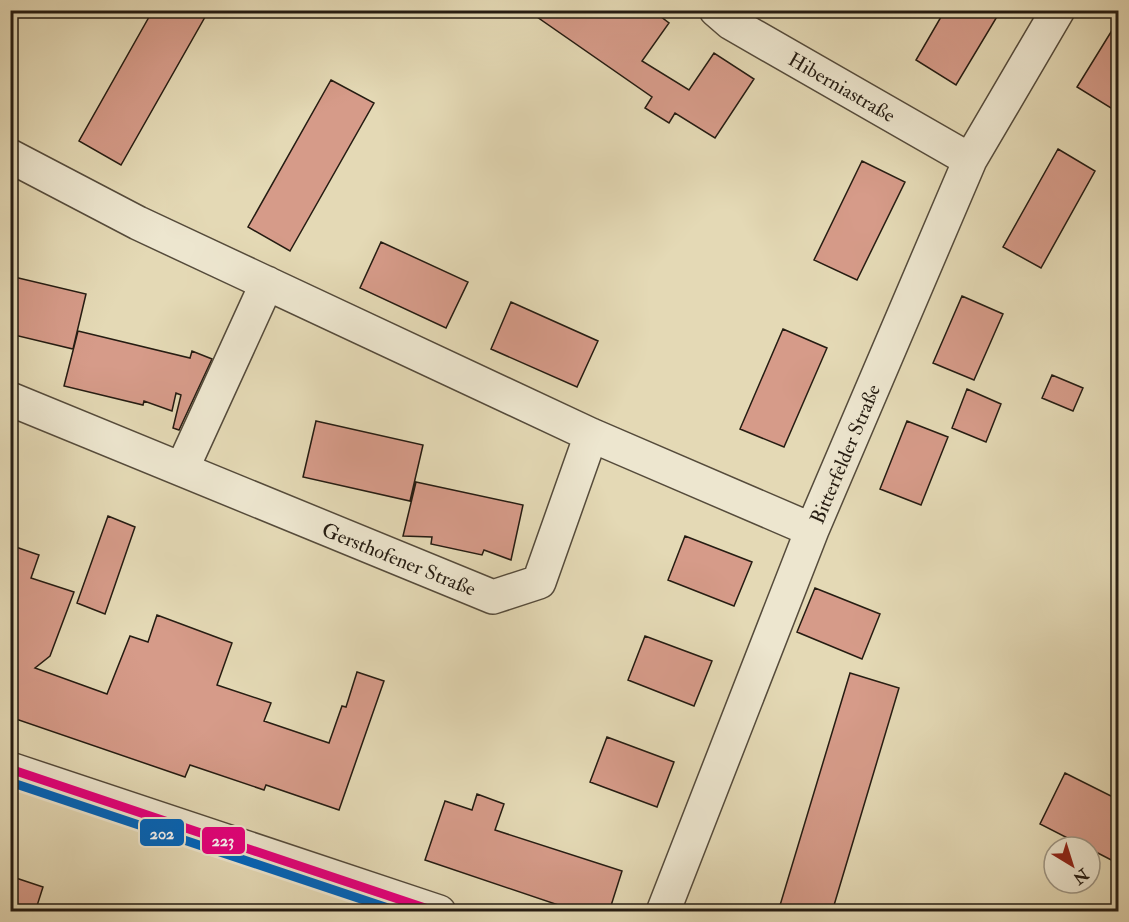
<svg xmlns="http://www.w3.org/2000/svg" width="1129" height="922" viewBox="0 0 1129 922" font-family="'IM FELL Double Pica',serif">
<style>
.building{fill:#d69b89;stroke:#251c12;stroke-width:1.5}
.lines{fill:none;stroke-linecap:round;stroke-linejoin:round}
.minor-casing{stroke:#554b3b;stroke-width:36}
.tertiary-casing{stroke:#554b3b;stroke-width:36}
.minor{stroke:#ede6cf;stroke-width:33}
.tertiary{stroke:#ede6cf;stroke-width:33}
.bus-1-casing{stroke:#ede6cf;stroke-width:14}
.bus-2-casing{stroke:#ede6cf;stroke-width:14}
.bus-1{stroke:#e5007d;stroke-width:9}
.bus-2{stroke:#0065bd;stroke-width:9}
.labels{text-anchor:middle;stroke-width:4.5;stroke-linejoin:round;paint-order:stroke}
.street-label{font-size:20px;fill:#251c12;stroke:#ede6cf}
.line-badge{stroke:#ede6cf;stroke-width:2}
.badge-label{font-size:16px;text-anchor:middle;font-weight:bold;fill:#fff}
</style>
<rect width="100%" height="100%" fill="#e4d9b5"/>
<filter id="stains"><feTurbulence type="fractalNoise" baseFrequency=".00333" numOctaves="4"/><feColorMatrix values="0 0 0 0 .2 0 0 0 0 .09 0 0 0 0 .02 0 0 0 .5 -.17"/></filter>
<radialGradient id="worn" r=".72"><stop offset=".6" stop-color="#630" stop-opacity="0"/><stop offset="1" stop-color="#630" stop-opacity=".3"/></radialGradient>
<path class="building" d="M153,10H209L121,165L79,141Z
M527,10H652L669,23L642,61L689,90L714,53L754,79L715,138L675,113L669,123L645,108L652,97Z
M945,10H1001L956,85L916,60Z
M1119,19V113L1077,87Z
M331,80L374,103L290,251L248,227Z
M1058,149L1095,171L1041,268L1003,247Z
M862,161L905,182L857,280L814,260Z
M381,242L468,282L446,328L360,288Z
M10,276L86,294L73,349L10,334Z
M962,296L1003,314L974,380L933,363Z
M511,302L598,341L577,387L491,349Z
M783,329L827,348L784,447L740,429Z
M78,331L190,358L192,351L212,359L179,430L173,428L181,395L176,393L172,411L144,401L143,405L64,386Z
M1052,375L1083,388L1073,411L1042,398Z
M967,389L1001,404L986,442L952,428Z
M316,421L423,445L410,501L303,477Z
M907,421L948,437L921,505L880,489Z
M416,482L523,505L511,560L484,550L482,555L431,544L432,537L403,536Z
M108,516L135,527L105,614L77,603Z
M685,536L752,562L734,606L668,580Z
M10,545L39,555L31,578L74,592L50,656L35,668L107,694L130,636L148,642L157,615L232,643L217,685L271,703L264,721L329,743L342,706L346,707L357,672L384,681L339,810L266,785L264,790L190,765L185,777L10,717Z
M815,588L880,614L862,659L797,632Z
M645,636L712,661L694,706L628,680Z
M850,673L899,688L832,912H778Z
M607,737L674,762L657,807L590,782Z
M1065,773L1119,800V864L1090,849V847H1085L1040,824Z
M477,794L504,804L495,830L622,871L609,912H579L425,860L445,801L472,810Z
M10,876L43,887L35,912H10Z"/>
<g class="lines">
<defs>
<path id="minor" d="M716,10L731,23L970,160
M10,156L138,223L591,435L812,530
M10,399L493,597L539,582L591,435
M182,469L267,283
M663,912L812,530L970,160L1058,10"/>
<path id="tertiary" d="M10,769L439,912"/>
</defs>
<use href="#minor" class="minor-casing"/>
<use href="#tertiary" class="tertiary-casing"/>
<use href="#minor" class="minor"/>
<use href="#tertiary" class="tertiary"/>
<defs>
<path id="bus-1" d="M10,769L437,912"/>
<path id="bus-2" d="M10,782L400,912"/>
</defs>
<use href="#bus-1" class="bus-1-casing"/>
<use href="#bus-2" class="bus-2-casing"/>
<use href="#bus-1" class="bus-1"/>
<use href="#bus-2" class="bus-2"/>
</g>
<g class="labels">
<g class="street-label">
<text transform="translate(842 87) rotate(30)" y="7">Hiberniastraße</text>
<text transform="translate(845 454) rotate(-67)" y="7">Bitterfelder Straße</text>
<text transform="translate(399 559) rotate(22)" y="7">Gersthofener Straße</text>
</g>
</g>
<g class="line-badge">
<rect x="139" y="818" width="46" height="29" rx="6" fill="#0065bd"/>
<rect x="201" y="826" width="45" height="29" rx="6" fill="#e5007d"/>
</g>
<g class="badge-label">
<text x="162" y="839">202</text>
<text x="223" y="846">223</text>
</g>
<rect width="1129" height="922" fill="none" stroke="#e4d9b5" stroke-width="36"/>
<rect x="12" y="12" width="1105" height="898" fill="none" stroke="#251c12" stroke-width="3"/>
<rect x="18" y="18" width="1093" height="886" fill="none" stroke="#251c12" stroke-width="1.5"/>
<g transform="translate(1072 865) rotate(142)"><circle r="28" fill="#ede6cf" stroke="#9d9583" stroke-width="1.5"/>
<path d="M0-4.5L10 22L0 15L-10 22Z" fill="#8f2418"/>
<text y="-9" font-size="16" font-weight="bold" text-anchor="middle" fill="#251c12">N</text>
</g>
<rect width="100%" height="100%" filter="url(#stains)"/>
<rect width="100%" height="100%" fill="url(#worn)"/>
</svg>
